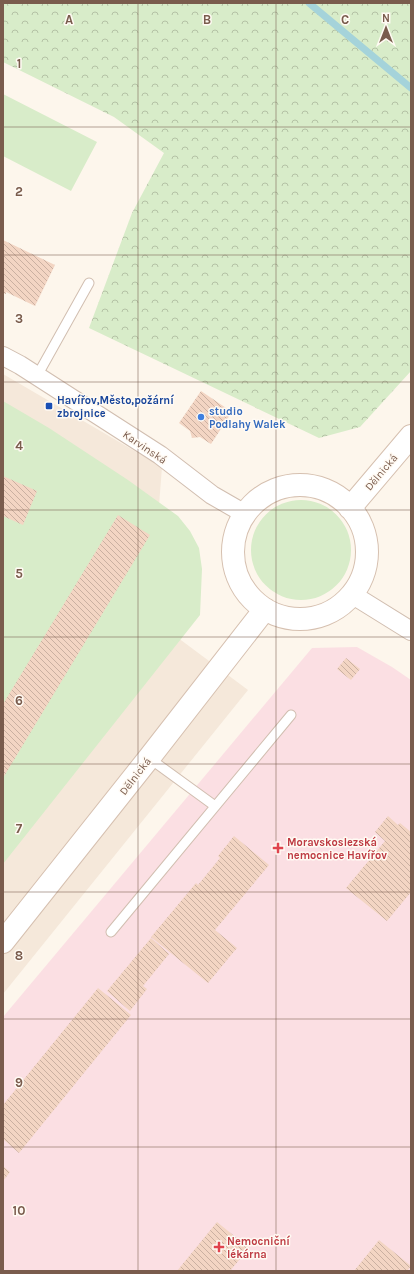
<svg xmlns="http://www.w3.org/2000/svg" width="414" height="1274" viewBox="0 0 414 1274" font-family="Karla,sans-serif">
<style>
.residential{fill:#f5e8da}
.medical{fill:#fbdfe3}
.green{fill:#d8ecc9}
.forest{fill:url(#forest-crowns)}
.lines{fill:none;stroke-linecap:round;stroke-linejoin:round}
.stream{stroke:#a5d3da;stroke-width:7}
.building{fill:url(#building-back-hatch)}
.lane-casing{stroke:#d1beb0;stroke-width:11}
.street-casing{stroke:#d1beb0;stroke-width:20}
.secondary-casing{stroke:#d6c0b0;stroke-width:24}
.lane{stroke:#fff;stroke-width:9}
.street{stroke:#fff;stroke-width:18}
.secondary{stroke:#fff;stroke-width:22}
.grid{fill:none;stroke:#7a5c4d;stroke-width:1;stroke-opacity:0.55}
.transit-dot{fill:#1a4fb4;stroke:#fffaf3;stroke-width:1.5}
.shop-dot{fill:#3f7fe0;stroke:#fffaf3;stroke-width:1.5}
.health-dot{fill:#e0444e;stroke:#fffaf3;stroke-width:1.5}
.labels{text-anchor:middle;stroke-width:3;stroke-linejoin:round;paint-order:stroke}
.transit-label{font-size:11px;font-weight:bold;fill:#164399;stroke:#fffaf3;text-anchor:start}
.shop-label{font-size:11px;font-weight:bold;fill:#366cbe;stroke:#fffaf3;text-anchor:start}
.street-label{font-size:11px;fill:#7a5c4d;stroke:#fffaf3}
.health-label{font-size:11px;font-weight:bold;fill:#be3a42;stroke:#fffaf3;text-anchor:start}
.grid-label{font-size:13px;text-anchor:middle;font-weight:bold;fill:#7a5c4d;stroke:#fffaf3;stroke-width:3;stroke-linejoin:round;paint-order:stroke}
</style>
<defs>
<pattern id="forest-crowns" width="20" height="18" patternUnits="userSpaceOnUse"><rect width="20" height="18" fill="#d8ecc9"/><path d="M2 6a3 3 0 1 1 6 0M12 15a3 3 0 1 1 6 0" fill="none" stroke="#b4c2a5"/></pattern>
<pattern id="building-back-hatch" width="6" height="6" patternUnits="userSpaceOnUse"><rect width="6" height="6" fill="#f3d5c3"/><path d="M-1 5l2 2M0 0l6 6M5-1l2 2" fill="none" stroke="#cab0a1"/></pattern>
</defs>
<rect width="100%" height="100%" fill="#fdf6ec"/>
<path class="residential" d="M3,374L162,467L153,583L158,623L248,690L3,994Z"/>
<path class="medical" d="M357,647L392,667L411,680V1271H3V1017L312,648Z"/>
<path class="green" d="M3,94L97,142L71,191L3,156Z
M3,401L49,428L128,480L178,516L190,531L199,548L202,569L200,615L3,864Z
M251 550a50 50 0 1 1 100 0a50 50 0 1 1-100 0Z"/>
<path class="forest" d="M3,3H411V371L360,427L319,438L89,328L132,213L164,153L114,117L3,62Z"/>
<g class="lines">
<path class="stream" d="M309,3L411,88"/>
</g>
<path class="building" d="M3,240L55,265L35,306L6,292V294L3,293Z
M201,391L232,412L211,444L200,437L192,438L190,431L179,423Z
M3,476L37,491L23,525L3,516Z
M118,515L150,535L3,778V704Z
M346,658L360,669L351,680L337,669Z
M388,816L398,825L400,823L411,832V892L387,921L346,888L385,841L375,832Z
M234,836L269,865L215,930L237,948L208,983L151,937L196,883L198,885L220,858L218,856Z
M151,938L169,954L143,986L147,989L130,1011L107,991Z
M98,988L131,1015L19,1153L3,1139V1105Z
M3,1166L10,1172L3,1181Z
M217,1222L249,1248L230,1271H177Z
M379,1240L411,1266L407,1271H354Z"/>
<g class="lines">
<defs>
<path id="lane" d="M37,376L89,283
M149,758L215,806
M111,932L291,715"/>
<path id="street" d="M3,356L20,365L160,455L212,495L245,514
M353,595L411,631"/>
<path id="secondary" d="M233 552a67 67 0 1 1 134 0a67 67 0 1 1-134 0Z
M350,508L411,436
M3,942L149,758L265,609"/>
</defs>
<use href="#lane" class="lane-casing"/>
<use href="#street" class="street-casing"/>
<use href="#secondary" class="secondary-casing"/>
<use href="#lane" class="lane"/>
<use href="#street" class="street"/>
<use href="#secondary" class="secondary"/>
</g>
<path class="grid" d="M138,3V1271M276,3V1271M3,127H411M3,255H411M3,382H411M3,510H411M3,637H411M3,764H411M3,892H411M3,1019H411M3,1147H411"/>
<rect class="transit-dot" x="45" y="402" width="8" height="8" rx="2"/>
<circle class="shop-dot" cx="201" cy="417" r="4"/>
<g class="health-dot">
<path d="M276 842h4v4h4v4h-4v4h-4v-4h-4v-4h4z"/>
<path d="M217 1241h4v4h4v4h-4v4h-4v-4h-4v-4h4z"/>
</g>
<g class="labels">
<g class="transit-label">
<text x="57" y="404">Havířov,Město,požární<tspan x="57" dy="13">zbrojnice</tspan></text>
</g>
<g class="shop-label">
<text x="209" y="415">studio<tspan x="209" dy="13">Podlahy Walek</tspan></text>
</g>
<g class="street-label">
<text transform="translate(145 447) rotate(34)" y="4">Karvinská</text>
<text transform="translate(381 472) rotate(-50)" y="4">Dělnická</text>
<text transform="translate(135 776) rotate(-52)" y="4">Dělnická</text>
</g>
<g class="health-label">
<text x="287" y="846">Moravskoslezská<tspan x="287" dy="13">nemocnice Havířov</tspan></text>
<text x="227" y="1245">Nemocniční<tspan x="227" dy="13">lékárna</tspan></text>
</g>
</g>
<g class="grid-label">
<text x="69" y="24">A</text>
<text x="207" y="24">B</text>
<text x="345" y="24">C</text>
<text x="19" y="68">1</text>
<text x="19" y="196">2</text>
<text x="19" y="323">3</text>
<text x="19" y="450">4</text>
<text x="19" y="578">5</text>
<text x="19" y="705">6</text>
<text x="19" y="833">7</text>
<text x="19" y="960">8</text>
<text x="19" y="1087">9</text>
<text x="19" y="1215">10</text>
</g>
<rect width="414" height="1274" fill="none" stroke="#7a5c4d" stroke-width="8"/>
<g transform="translate(386 28)" stroke="#fffaf3" stroke-width="3" paint-order="stroke">
<path d="M0-3L7 15L0 10L-7 15Z" fill="#7a5c4d"/>
<text y="-6" font-size="11" font-weight="bold" text-anchor="middle" fill="#7a5c4d">N</text>
</g>
</svg>
